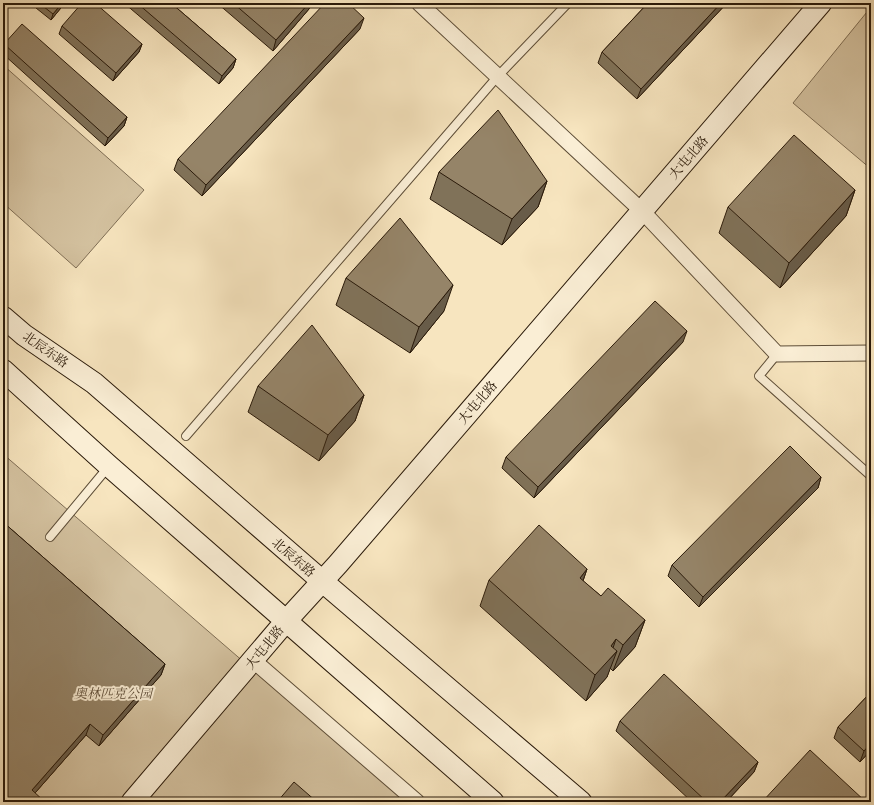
<svg xmlns="http://www.w3.org/2000/svg" width="874" height="805" viewBox="0 0 874 805" font-family="Cardo,'Noto Serif SC',serif">
<style>
.green{fill:#d4c2a0;stroke:#7f6e55}
.lines{fill:none;stroke-linecap:round;stroke-linejoin:round}
.lane-casing{stroke:#5d4d37;stroke-width:10}
.street-casing{stroke:#5d4d37;stroke-width:17}
.secondary-casing{stroke:#2a1a0a;stroke-width:23}
.lane{stroke:#faeed5;stroke-width:8}
.street{stroke:#faeed5;stroke-width:15}
.secondary{stroke:#faeed5;stroke-width:21}
.wall{fill:#807259;stroke:#2a1a0a}
.shaded-wall{fill:#685c49;stroke:#2a1a0a}
.building{fill:#958468;stroke:#2a1a0a}
.labels{text-anchor:middle;stroke-width:4;stroke-linejoin:round;paint-order:stroke}
.street-label{font-size:13px;fill:#2a1a0a;stroke:#faeed5}
.park-label{font-size:13px;font-style:italic;fill:#5d4c37;stroke:#faeed5}
</style>
<rect width="100%" height="100%" fill="#f7e5bf"/>
<filter id="stains"><feTurbulence type="fractalNoise" baseFrequency=".005" numOctaves="4"/><feColorMatrix values="0 0 0 0 .2 0 0 0 0 .09 0 0 0 0 .02 0 0 0 .5 -.17"/></filter>
<radialGradient id="worn" r=".72"><stop offset=".6" stop-color="#630" stop-opacity="0"/><stop offset="1" stop-color="#630" stop-opacity=".3"/></radialGradient>
<path class="green" d="M871,7V169L793,103Z
M3,65L144,190L76,268L3,203Z
M3,454L406,802H3Z"/>
<g class="lines">
<defs>
<path id="lane" d="M777,354L759,376L871,476
M186,436L498,76L568,3
M50,537L109,466"/>
<path id="street" d="M419,3L642,211L777,354L871,353
M254,661L417,802"/>
<path id="secondary" d="M3,317L24,335L94,383L322,581L581,802
M3,370L109,466L493,802
M132,802L286,621L338,564L821,3"/>
</defs>
<use href="#lane" class="lane-casing"/>
<use href="#street" class="street-casing"/>
<use href="#secondary" class="secondary-casing"/>
<use href="#lane" class="lane"/>
<use href="#street" class="street"/>
<use href="#secondary" class="secondary"/>
</g>
<path class="wall" d="M38,3H65L51,20L36,8Z
M124,3H171L236,59L233,68L219,84Z
M217,3H311L309,9L273,51Z
M648,3H727L637,99L598,63L602,52Z
M62,26L142,44L139,52L113,81L59,34Z
M360,29L202,196L174,170L178,159Z
M4,44L127,117L124,126L105,146L3,54V47Z
M439,172L547,181L538,207L502,245L430,199Z
M855,190L846,216L780,288L719,233L728,207Z
M346,278L444,311L410,353L336,305Z
M683,342L534,498L502,468L506,457Z
M258,386L364,395L355,421L319,461L248,412Z
M821,477L818,488L699,607L668,576L672,565Z
M3,522L165,664L161,675L99,746L86,735L35,793L3,802Z
M587,569L583,581L601,596L645,620L635,647L613,671L610,668L607,677L586,701L480,606L489,580Z
M871,692V750L860,762L834,738L838,727Z
M620,721L758,762L754,772L726,802H692L616,731Z"/>
<path class="shaded-wall" d="M62,3H65L51,20L53,14Z
M309,3H311L309,9L273,51L276,40Z
M721,3H727L637,99L641,89Z
M364,18L360,29L202,196L206,185Z
M142,44L139,52L113,81L116,73Z
M236,59L233,68L219,84L222,76Z
M127,117L124,126L105,146L108,138Z
M547,181L538,207L502,245L512,219Z
M855,190L846,216L780,288L789,263Z
M453,285L444,311L410,353L419,327Z
M687,331L683,342L534,498L538,487Z
M364,395L355,421L319,461L328,435Z
M821,477L818,488L699,607L703,597Z
M587,569L578,595L580,578Z
M645,620L635,647L613,671L623,645Z
M616,639L609,660L617,651L607,677L586,701L595,675L611,646Z
M165,664L161,675L99,746L103,735Z
M90,724L86,735L28,801L32,790Z
M871,743V750L860,762L864,751Z
M758,762L754,772L726,802H720Z"/>
<path class="building" d="M39,3H62L53,14Z
M82,3H95L142,44L116,73L62,26Z
M137,3H171L236,59L222,76Z
M233,3H309L276,40Z
M325,3H348L364,18L206,185L178,159Z
M648,3H721L641,89L602,52Z
M22,24L127,117L108,138L4,44Z
M498,110L547,181L512,219L439,172Z
M794,135L855,190L789,263L728,207Z
M400,218L453,285L419,327L346,278Z
M655,301L687,331L538,487L506,457Z
M312,325L364,395L328,435L258,386Z
M790,446L821,477L703,597L672,565Z
M3,522L165,664L103,735L90,724L32,790L45,802H3Z
M539,525L587,569L580,578L601,596L608,588L645,620L623,645L616,639L611,646L617,651L595,675L489,580Z
M664,674L758,762L720,802H707L620,721Z
M871,692V743L864,751L838,727Z
M810,750L866,802H762Z
M294,782L317,802H277Z"/>
<g class="labels">
<g class="street-label">
<text transform="translate(688 157) rotate(-49)" y="5">大屯北路</text>
<text transform="translate(46 349) rotate(35)" y="5">北辰东路</text>
<text transform="translate(477 402) rotate(-49)" y="5">大屯北路</text>
<text transform="translate(294 557) rotate(41)" y="5">北辰东路</text>
<text transform="translate(264 647) rotate(-51)" y="5">大屯北路</text>
</g>
<g class="park-label">
<text x="113" y="698">奥林匹克公园</text>
</g>
</g>
<rect width="874" height="805" fill="none" stroke="#f7e5bf" stroke-width="16"/>
<rect x="4" y="4" width="866" height="797" fill="none" stroke="#2a1a0a" stroke-width="2"/>
<rect x="8" y="8" width="858" height="789" fill="none" stroke="#2a1a0a"/>
<rect width="100%" height="100%" filter="url(#stains)"/>
<rect width="100%" height="100%" fill="url(#worn)"/>
</svg>
